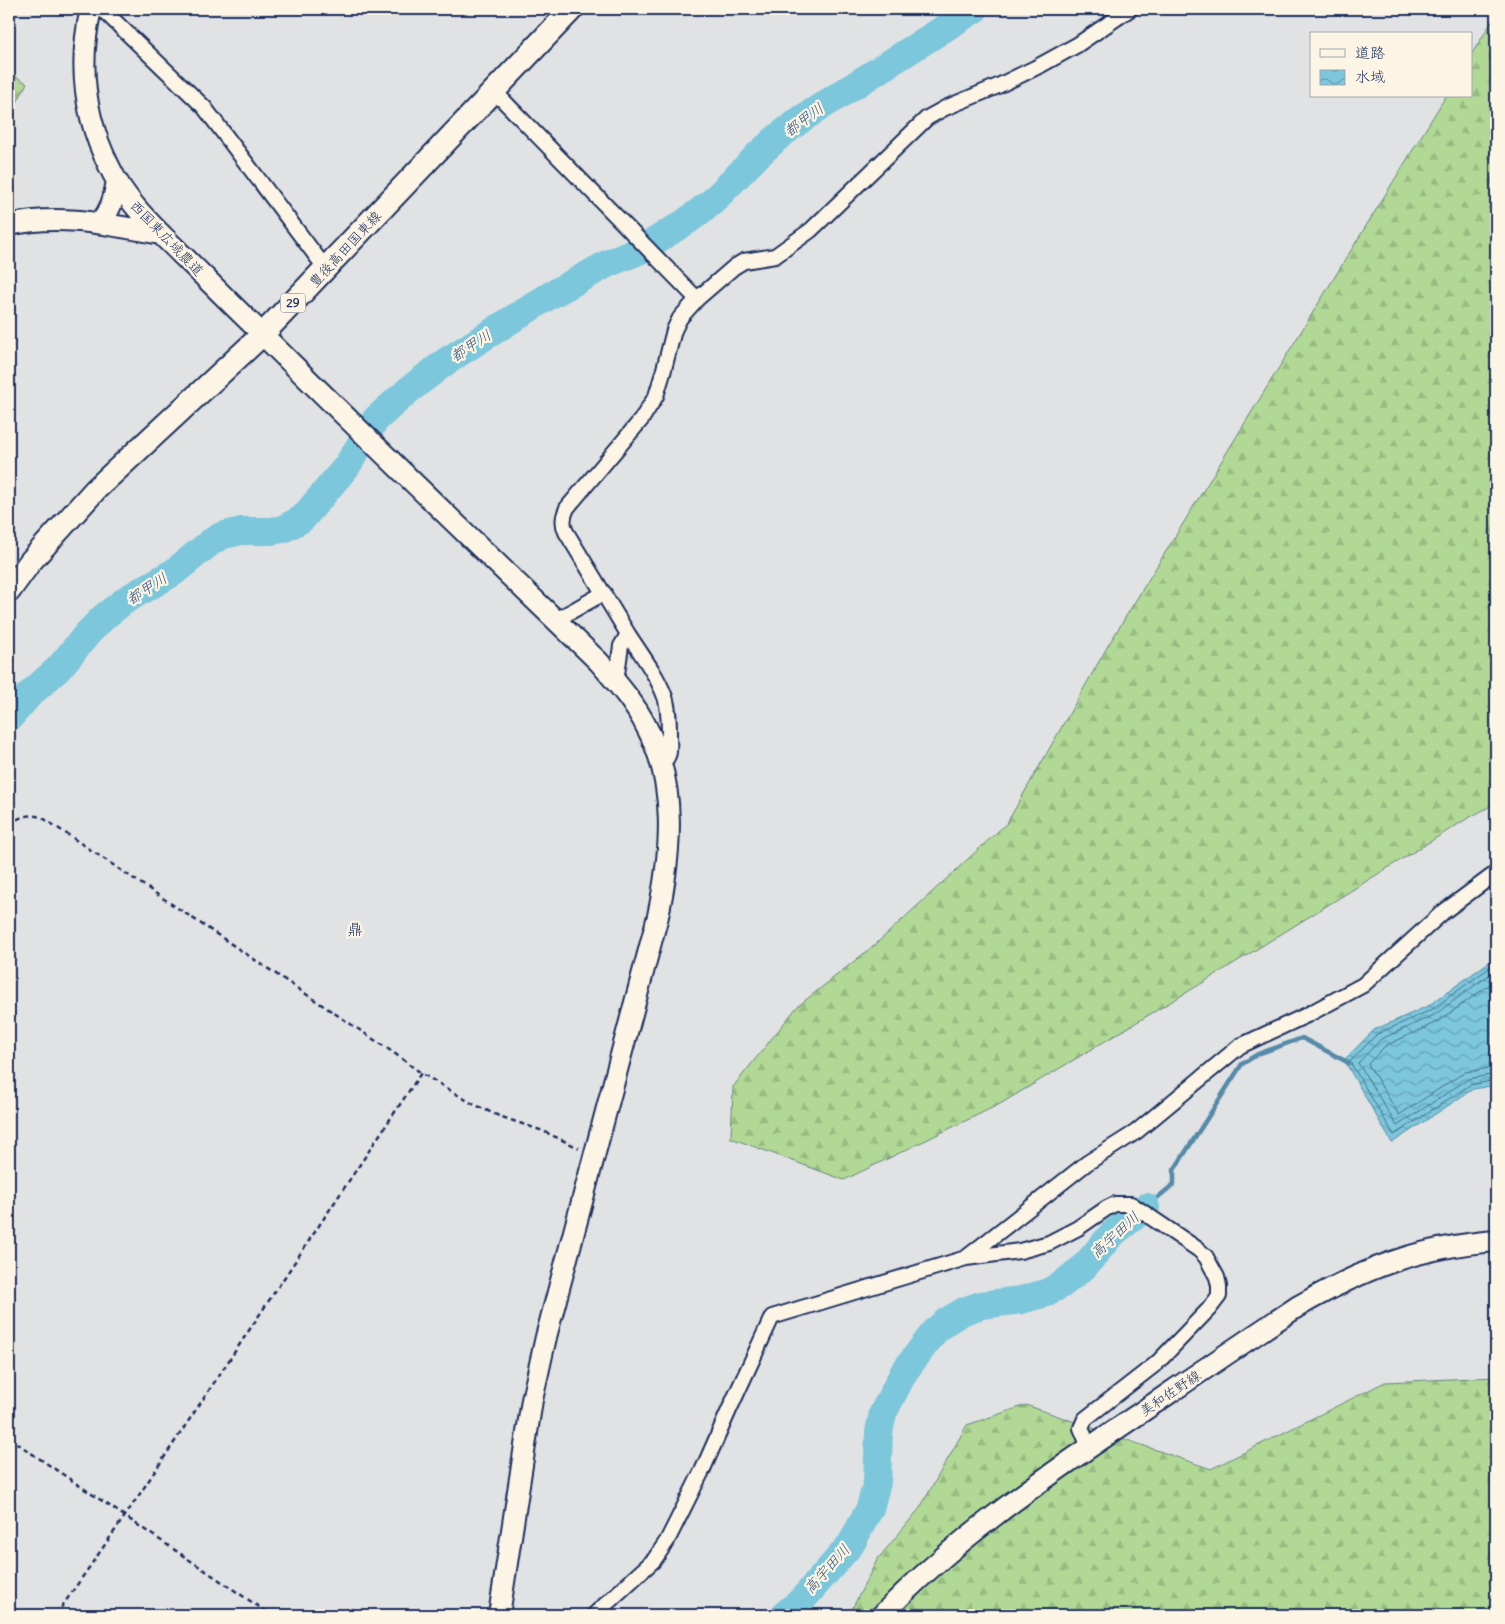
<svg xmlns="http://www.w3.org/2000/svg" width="1505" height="1624" viewBox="0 0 1505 1624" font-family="Delius,'Klee One',sans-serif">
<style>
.forest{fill:url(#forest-firs);stroke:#66847a}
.water{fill:url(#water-waves);stroke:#558aa9}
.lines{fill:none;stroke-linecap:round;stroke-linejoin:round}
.shore{stroke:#426c90;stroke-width:1}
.stream{stroke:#558aa9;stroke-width:4.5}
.river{stroke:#7cc7db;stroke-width:28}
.street-casing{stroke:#1b2f5e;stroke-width:18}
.secondary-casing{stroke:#1b2f5e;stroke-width:24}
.primary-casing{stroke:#1b2f5e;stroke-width:26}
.path{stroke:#1b2f5e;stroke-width:2.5;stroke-dasharray:5 4;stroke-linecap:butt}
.street{stroke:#fcf5e5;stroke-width:14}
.secondary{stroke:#fcf5e5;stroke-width:20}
.primary{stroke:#fcf5e5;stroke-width:22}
.labels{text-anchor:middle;stroke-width:4.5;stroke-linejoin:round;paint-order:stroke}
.shield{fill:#fcf5e5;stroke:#5e6a86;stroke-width:1}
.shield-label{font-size:12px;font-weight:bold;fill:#1b2f5e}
.street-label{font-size:14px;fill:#1b2f5e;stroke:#fcf5e5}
.water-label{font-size:15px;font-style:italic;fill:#33557d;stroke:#fcf5e5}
.quarter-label{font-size:16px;fill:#1b2f5e;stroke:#fcf5e5}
</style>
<defs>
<pattern id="forest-firs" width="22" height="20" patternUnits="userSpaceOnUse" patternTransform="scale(1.25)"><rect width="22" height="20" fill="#b1d995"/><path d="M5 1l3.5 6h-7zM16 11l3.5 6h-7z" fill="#98bb83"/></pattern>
<pattern id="water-waves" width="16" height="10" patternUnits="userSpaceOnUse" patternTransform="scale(1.25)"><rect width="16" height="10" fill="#7cc7db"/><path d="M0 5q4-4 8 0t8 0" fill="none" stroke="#65a2b5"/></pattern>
</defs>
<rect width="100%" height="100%" fill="#e0e2e4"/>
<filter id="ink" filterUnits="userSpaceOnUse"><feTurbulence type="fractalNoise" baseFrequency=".02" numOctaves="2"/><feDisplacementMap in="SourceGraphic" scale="10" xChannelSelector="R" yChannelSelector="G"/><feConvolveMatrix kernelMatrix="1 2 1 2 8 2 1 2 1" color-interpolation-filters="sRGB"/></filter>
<g filter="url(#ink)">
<path class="forest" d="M1496,15V803L1465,820L1199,985L1000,1104L844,1180L731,1138L733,1087L797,1007L877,943L1007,823L1109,644L1446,96H1471V55Z
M9,73L27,83L9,118Z
M1496,1377V1615H849L877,1560L920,1508L967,1425L1026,1405L1211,1469L1385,1382Z"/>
<path class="water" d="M1496,957V1085L1473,1089L1392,1143L1344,1060L1374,1030L1428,1006Z"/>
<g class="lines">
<path class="shore" d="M1496,963L1431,1010L1377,1034L1350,1062L1394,1135L1470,1085L1496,1080
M1496,970L1434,1015L1381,1039L1358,1063L1397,1126L1468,1079L1496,1074
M1496,980L1439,1021L1385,1046L1368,1064L1399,1115L1465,1072L1496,1067"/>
<path class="stream" d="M1146,1207L1174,1184V1170L1242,1064L1258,1054L1302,1038L1349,1063"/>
<path class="river" d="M9,718L30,694L59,668L88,633L105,616L127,599L174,572L211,542L221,536L241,531H271L283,529L302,519L347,466L376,419L410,389L448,360L549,296L609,263L639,251L687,221L712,202L758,155L779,136L803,118L975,9
M784,1615L801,1601L851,1544L870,1508L877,1482L879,1432L883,1413L904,1372L935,1331L947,1321L964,1311L981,1305L1021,1300L1046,1293L1061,1285L1084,1267L1112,1234L1146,1207"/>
<defs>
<path id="street" d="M102,9L204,107L326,269
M493,90L697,299
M556,620L604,593
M628,634C641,654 657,675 665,697C669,709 669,723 669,736C669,747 672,757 661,763
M616,681L621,646L628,634L566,532C562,523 563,517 567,508L641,420L656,396L663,373L674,330L680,318L697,299L734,267L744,261L775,256L811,230L927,118L945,108L998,86L1039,66L1077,45L1130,9
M967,1257L1087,1163L1136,1132L1240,1046L1307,1015L1363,985L1442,913L1496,873
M594,1615L654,1560L667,1541L703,1469L730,1408L772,1317L966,1258L1020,1251L1049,1243L1078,1228L1107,1208L1115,1204H1131L1199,1250L1206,1257L1217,1277L1219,1286V1296L1209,1309L1157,1363L1085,1419L1081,1428L1089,1447"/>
<path id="secondary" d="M91,9C78,64 84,117 110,168C126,202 155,228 181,254C204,276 226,299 249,321C364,436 482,549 599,662C616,682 634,702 646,726C678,785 671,854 658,916L546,1337L532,1400L499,1615
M100,223C111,210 114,198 117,181
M9,225C60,213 110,225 161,234
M882,1615C950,1544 1031,1487 1112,1432C1174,1390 1235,1348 1297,1307C1365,1268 1418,1247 1496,1241"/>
<path id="primary" d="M9,591L30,562L96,489L262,335L572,9"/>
</defs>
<use href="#street" class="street-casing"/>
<use href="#secondary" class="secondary-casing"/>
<use href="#primary" class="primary-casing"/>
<path class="path" d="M9,824C21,816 30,813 43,818L394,1053L421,1073L473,1104L499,1116L543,1131L579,1148
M9,1438L271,1615
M56,1615L125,1516L421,1073"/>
<use href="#street" class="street"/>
<use href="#secondary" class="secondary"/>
<use href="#primary" class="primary"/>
</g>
</g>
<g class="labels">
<rect class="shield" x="280.5" y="293.5" width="25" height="19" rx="4"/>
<g class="shield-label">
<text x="293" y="307">29</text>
</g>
<g class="street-label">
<text transform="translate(167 238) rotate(46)" y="5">西国東広域農道</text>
<text transform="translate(345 249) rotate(-47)" y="5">豊後高田国東線</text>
<text transform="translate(1170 1393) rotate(-34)" y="5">美和佐野線</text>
</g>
<g class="water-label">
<text transform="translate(804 120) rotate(-37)" y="5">都甲川</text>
<text transform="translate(471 346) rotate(-33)" y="5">都甲川</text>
<text transform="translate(147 589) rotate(-33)" y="5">都甲川</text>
<text transform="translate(1115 1235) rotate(-43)" y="5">高宇田川</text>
<text transform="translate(827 1569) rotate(-48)" y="5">高宇田川</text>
</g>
<g class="quarter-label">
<text x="355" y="935">鼎</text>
</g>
</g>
<rect width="1505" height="1624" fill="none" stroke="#fcf5e5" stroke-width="30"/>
<rect x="15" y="15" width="1475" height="1594" fill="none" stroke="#1b2f5e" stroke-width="2" filter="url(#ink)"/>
<rect x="1310" y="32" width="162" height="65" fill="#fcf5e5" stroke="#a2a6af"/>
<rect x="1320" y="49" width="25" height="8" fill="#fcf5e5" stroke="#a2a6af"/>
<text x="1355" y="58" font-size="15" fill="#1b2f5e">道路</text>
<rect x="1320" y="70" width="25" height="15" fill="url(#water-waves)" stroke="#a2a6af"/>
<text x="1355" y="82" font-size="15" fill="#1b2f5e">水域</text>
</svg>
